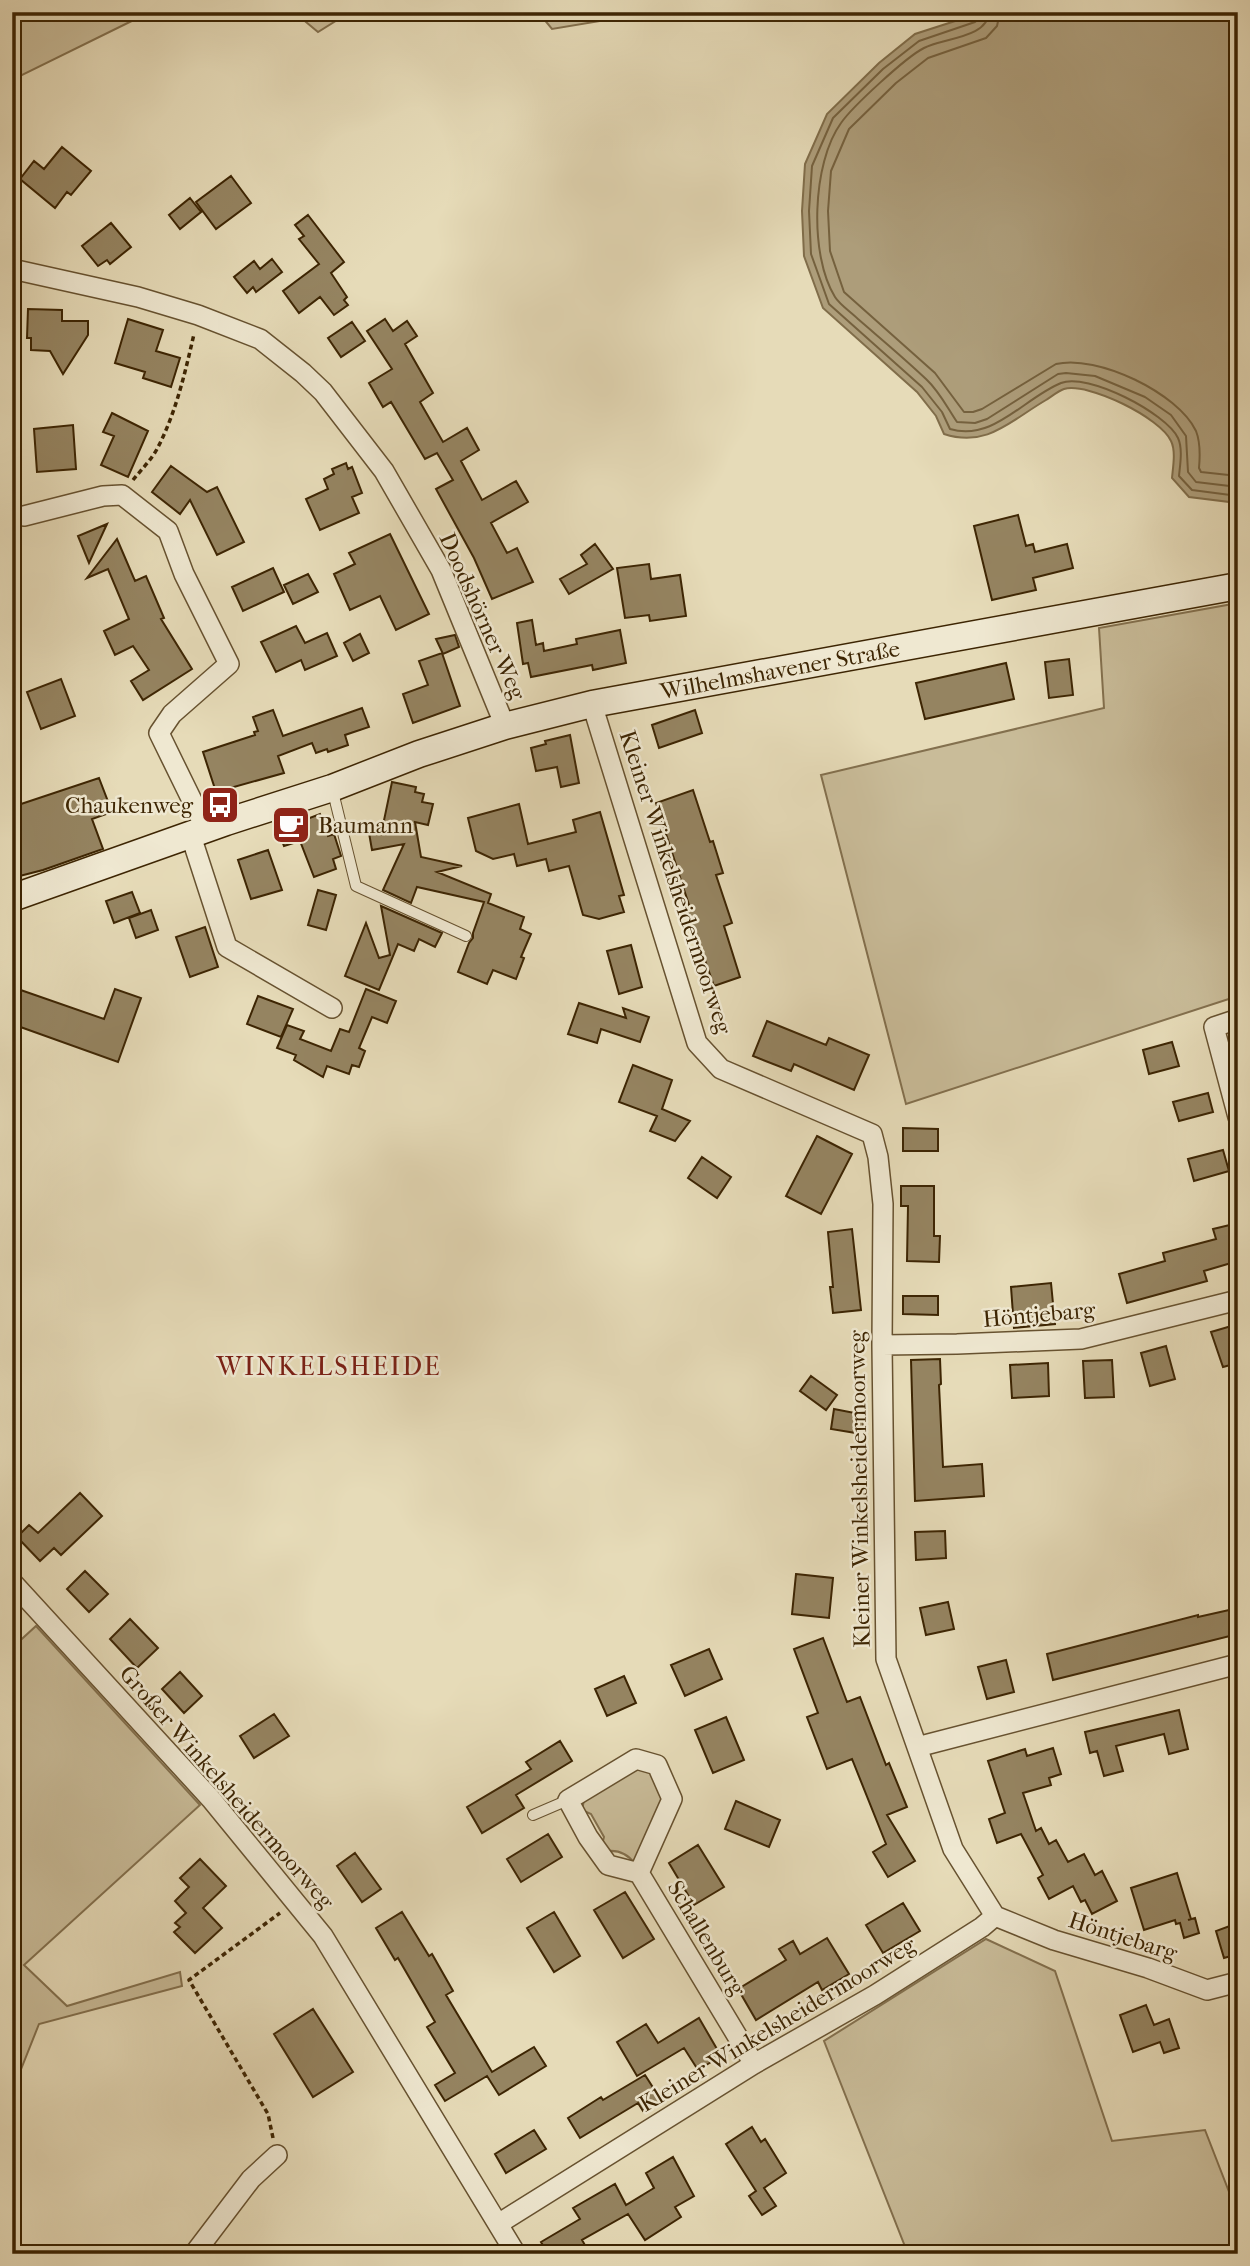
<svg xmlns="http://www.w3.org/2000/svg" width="1250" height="2266" viewBox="0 0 1250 2266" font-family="'IM FELL French Canon',serif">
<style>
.green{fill:#c9bc99;stroke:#83704e;stroke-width:2}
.water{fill:#ad9d7a;stroke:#806d4a;stroke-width:2}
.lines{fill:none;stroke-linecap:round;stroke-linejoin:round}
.shore{stroke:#75613e;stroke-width:2}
.building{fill:#958461;stroke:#3d2503;stroke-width:2}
.lane-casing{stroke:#675230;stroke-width:12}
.street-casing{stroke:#675230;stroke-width:22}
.secondary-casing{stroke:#3d2503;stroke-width:29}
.path{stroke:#3d2503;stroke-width:3.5;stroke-dasharray:5 3.5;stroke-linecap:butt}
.lane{stroke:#efe8d1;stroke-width:10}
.street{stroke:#efe8d1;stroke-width:19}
.secondary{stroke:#efe8d1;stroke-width:26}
.labels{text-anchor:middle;stroke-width:5;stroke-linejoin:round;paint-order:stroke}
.street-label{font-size:23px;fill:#3d2503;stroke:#efe8d1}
.poi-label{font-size:23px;fill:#3d2503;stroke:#efe8d1;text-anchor:end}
.quarter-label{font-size:26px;letter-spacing:2px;fill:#7a1f14;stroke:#efe8d1}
</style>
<rect width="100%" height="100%" fill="#e6dbb8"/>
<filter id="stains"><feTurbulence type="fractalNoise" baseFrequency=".00286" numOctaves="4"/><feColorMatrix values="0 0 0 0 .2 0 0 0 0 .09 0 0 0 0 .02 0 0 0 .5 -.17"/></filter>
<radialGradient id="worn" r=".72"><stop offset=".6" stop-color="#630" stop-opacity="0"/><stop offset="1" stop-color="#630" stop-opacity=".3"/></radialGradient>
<path class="green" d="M12,12H150L12,80Z
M294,12H350L318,32Z
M538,12H654L552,29Z
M1238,603V996L906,1104L821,775L1104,708L1099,628Z
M36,1626L200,1805L24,1965L67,2006L180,1972L182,1986L39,2024L12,2092V1648Z
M636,1768L648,1769L661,1790L662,1800L635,1864C628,1854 620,1850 608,1851L602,1845L604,1837L591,1814L582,1810L584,1800Z
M986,1939L1055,1971L1112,2141L1205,2130L1238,2215V2254H908L824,2041Z"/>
<path class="water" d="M983,12H1238V503L1189,497L1172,478C1173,467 1176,451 1171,441C1161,418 1088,382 1064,389C1058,391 1051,397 1046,400C1010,421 987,448 944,434L936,416L917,392L823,308L804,256L802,211L805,164L827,114L879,63L915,34Z"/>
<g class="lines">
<path class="shore" d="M980,12V18L975,22L919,41L883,69L833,118L812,166L809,211L811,254L829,304L922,387L942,412L950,429C993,442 1024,398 1061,383C1087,372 1166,413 1178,438C1183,449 1180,465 1179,476L1192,490L1238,496
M989,12C988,38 943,38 924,48C906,57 852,107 841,123C812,163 809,255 835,297C840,305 851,312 858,319C881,339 904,358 926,379C939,391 947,407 957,422L975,423L987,419L1058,374L1066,373L1095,376L1145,397L1171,415L1186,436L1188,472L1196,482L1238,487
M1000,12L997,26L986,38L928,58L896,83L849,129L831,171L828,211L830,251L844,292L935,373L964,412H973L982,409L1056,364C1097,354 1178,393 1196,431C1200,441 1200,457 1199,468L1201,472L1238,476"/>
</g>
<path class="building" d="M62,147L91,171L71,195L67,192L55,208L20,179L34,161L44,169Z
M231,176L251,203L216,229L196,202Z
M190,198L201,212L180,229L169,215Z
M308,215L344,262L331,273L347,297L344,300L348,305L334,315L320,297L299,313L283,291L319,264L299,239L304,236L295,225Z
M111,223L131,247L110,264L107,260L98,266L82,246Z
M272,259L282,272L256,292L253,287L247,293L234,277L254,261L260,269Z
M28,309L62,310V321H88V335L63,374L50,351L31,350V338H27Z
M128,319L163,330L156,351L180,358L171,387L143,378L145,372L115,363Z
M385,319L393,331L407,321L417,336L405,344L433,393L420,402L443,442L467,428L479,450L461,461L482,500L516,481L528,502L491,523L507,553L517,548L533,582L492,599L474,558L436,489L453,480L437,453L425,459L391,402L383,407L369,383L392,369L367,331Z
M352,322L365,341L341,357L328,338Z
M112,413L148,431L128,477L101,465L114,436L103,432Z
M73,425L76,469L37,472L34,429Z
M346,463L348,469L352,467L362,493L352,497L359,513L320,530L306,499L328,489L324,479L334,474L332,469Z
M171,466L207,492L217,487L244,542L217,555L190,500L180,514L152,492Z
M1018,515L1026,546L1033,544L1035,552L1067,544L1073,568L1033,578L1036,590L992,600L974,526Z
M107,524L89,563L78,536Z
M390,534L429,614L396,630L380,596L350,610L334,574L355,564L349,553Z
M117,539L135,581L146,576L164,618L161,619L192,669L143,700L131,681L149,670L133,646L115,655L104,631L129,619L108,569L87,578Z
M595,544L613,569L569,594L560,579L587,564L581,555Z
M649,564L651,579L680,575L686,616L650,621L649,615L625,618L617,568Z
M273,568L284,592L243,611L232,587Z
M308,574L318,592L293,604L284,585Z
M532,620L536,645L543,643L544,651L577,644L576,639L620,630L626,663L593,670L592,665L531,677L528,663L523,664L517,623Z
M296,626L305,643L327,633L337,656L305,670L301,660L276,672L261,642Z
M360,634L369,653L353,661L344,643Z
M455,635L459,647L443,654L436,639Z
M442,653L460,706L413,723L403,694L428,685L419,661Z
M1069,659L1073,695L1049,698L1045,662Z
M1006,663L1014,699L925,719L916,683Z
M61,679L75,716L41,729L27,692Z
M362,708L369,727L345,735L348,745L328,752L327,749L316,753L312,743L278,756L284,773L216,792L203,752L255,735L254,732L258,731L253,717L273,710L283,736Z
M695,710L702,733L659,748L652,725Z
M570,735L579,783L561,787L557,767L536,771L531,748L546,744L545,741Z
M99,778L112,812L92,819L103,849L43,870L12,878V807Z
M392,782L416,787L415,792L424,794L422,802L433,804L428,825L415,822L421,857L462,866L437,872L491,894L488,903L524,917L520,929L531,934L521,957L524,958L516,979L493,970L487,984L458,972L469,943L473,938V933L484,902L417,887L411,903L383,890L404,844L372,850L369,833L382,830Z
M693,790L710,842L713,841L723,873L716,875L732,923L724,926L740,977L714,986L687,909L690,908L656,803Z
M519,804L528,844L576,832L573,820L600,812L624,895L619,896L624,912L599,919L583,915L569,866L549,871L546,859L517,866L514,854L493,859L476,851L468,818Z
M320,814L328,836L334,834L341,856L333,859L336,869L314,877L300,841L284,846L278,830Z
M268,850L282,890L251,899L238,860Z
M318,890L336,895L326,930L308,925Z
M132,892L140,913L114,923L106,901Z
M381,906L442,933L435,947L419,939L414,951L398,944L379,990L345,976L366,923L379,958L390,955Z
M151,910L158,930L136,938L129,918Z
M205,927L218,967L190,977L176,937Z
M631,945L642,987L619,994L607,951Z
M12,987L104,1019L115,989L141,998L118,1062L12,1024Z
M366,989L396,1001L387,1023L372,1017L359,1048L365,1051L359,1067L352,1065L349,1074L327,1066L323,1077L294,1060L296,1055L277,1048L287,1025L304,1031L300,1039L331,1051L340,1029L349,1032Z
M258,996L293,1009L281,1037L247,1024Z
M579,1003L626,1018L623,1008L649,1017L640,1042L601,1029L597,1043L568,1034Z
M767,1021L826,1045L829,1038L869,1055L854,1090L794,1064L791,1071L753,1056Z
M1172,1042L1179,1066L1149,1074L1143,1050Z
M633,1065L672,1080L662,1109L690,1121L675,1141L650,1131L657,1116L619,1102Z
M1208,1093L1213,1112L1179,1121L1173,1102Z
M903,1128L938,1129V1151H903Z
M817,1136L852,1154L821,1214L786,1196Z
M1223,1150L1229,1171L1194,1181L1188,1159Z
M702,1157L731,1177L717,1198L688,1178Z
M901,1186H934V1236H940L939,1262L907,1261L908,1206H901Z
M1238,1223V1261L1204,1271L1207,1281L1127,1303L1119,1274L1165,1261L1163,1253L1216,1239L1213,1229Z
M852,1229L861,1310L833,1313L830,1287H833L828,1232Z
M1051,1283L1055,1324L1014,1328L1011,1287Z
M903,1296H938V1315L903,1314Z
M1238,1324V1363L1223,1367L1211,1332Z
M1166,1346L1175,1379L1150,1386L1141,1353Z
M940,1359L941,1384L939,1385L943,1467L982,1464L984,1496L915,1501L911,1360Z
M1112,1360L1114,1397L1085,1398L1083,1361Z
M1048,1363L1049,1396L1012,1398L1010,1365Z
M811,1376L837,1395L826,1410L800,1391Z
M834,1409L865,1415L862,1434L831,1429Z
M80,1493L102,1516L61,1555L54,1548L40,1561L17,1537L29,1525L38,1533Z
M945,1531L946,1558L916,1560L915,1532Z
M85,1571L108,1594L89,1612L67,1589Z
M796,1574L833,1578L829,1618L792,1614Z
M948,1602L954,1629L926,1635L920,1608Z
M1238,1608V1634L1053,1680L1047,1654L1198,1615V1617Z
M130,1619L158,1648L137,1668L110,1639Z
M823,1638L847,1702L860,1697L886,1765L889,1763L907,1807L887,1815L915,1861L888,1877L873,1852L886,1844L852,1759L827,1769L807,1717L818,1713L794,1649Z
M709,1649L722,1679L685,1696L671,1665Z
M1006,1660L1014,1692L987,1699L978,1667Z
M180,1672L202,1696L184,1713L162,1689Z
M624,1676L636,1703L607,1716L595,1689Z
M1179,1710L1188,1749L1169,1754L1164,1734L1116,1746L1123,1771L1104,1776L1097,1751L1090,1753L1085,1732Z
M274,1714L289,1736L254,1758L240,1736Z
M726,1717L744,1760L713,1773L695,1730Z
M560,1741L572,1761L516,1795L524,1808L482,1833L467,1807L531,1769L526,1762Z
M1053,1748L1061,1774L1049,1778L1051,1785L1023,1793L1036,1831L1041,1828L1049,1844L1056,1840L1068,1862L1084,1854L1095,1875L1102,1871L1117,1901L1092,1914L1085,1900L1081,1902L1073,1886L1049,1899L1038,1878L1043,1875L1021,1834L997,1843L989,1819L1005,1813L988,1761L1025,1749L1027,1756Z
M736,1801L780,1820L769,1847L725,1829Z
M548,1834L562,1857L521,1882L507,1859Z
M698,1845L724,1887L694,1905L669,1863Z
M355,1853L381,1889L362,1902L337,1866Z
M200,1859L226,1886L203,1908L222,1928L195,1953L174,1932L180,1927L175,1923L186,1913L175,1901L189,1887L180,1878Z
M1177,1873L1191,1919L1188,1920L1195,1918L1199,1933L1184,1938L1180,1923L1176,1924L1175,1920L1144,1930L1131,1888Z
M625,1892L654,1939L623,1958L594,1910Z
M903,1903L920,1931L883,1953L866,1925Z
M402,1912L429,1956L432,1954L453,1991L446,1995L492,2072L534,2047L546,2066L499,2095L487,2076L445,2101L435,2085L455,2073L427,2027L435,2022L398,1958L395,1960L376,1928Z
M554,1912L580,1956L554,1972L527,1928Z
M1238,1923V1954L1224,1958L1216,1931Z
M827,1938L849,1974L822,1990L818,1982L756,2020L738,1989L786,1960L779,1949L793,1941L800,1954Z
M1146,2005L1154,2025L1169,2019L1179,2048L1164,2053L1160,2042L1133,2052L1120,2015Z
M313,2009L353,2072L313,2097L274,2034Z
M699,2018L721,2056L698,2070L684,2048L637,2076L617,2042L646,2024L658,2043Z
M645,2075L661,2100L643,2111L638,2103L580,2138L568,2118L601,2097L603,2100Z
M752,2127L761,2142L765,2139L786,2173L764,2188L776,2206L762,2215L749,2196L756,2191L726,2144Z
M534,2130L546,2149L506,2173L495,2154Z
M673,2157L694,2196L675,2207L681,2217L645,2240L628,2214L582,2240L590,2254H548L541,2242L580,2219L573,2208L615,2184L626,2205L654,2188L646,2173Z"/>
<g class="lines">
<defs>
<path id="lane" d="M332,788L356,886L466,936
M533,1815L568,1800"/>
<path id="street" d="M12,269L138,297L198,315L260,339L303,373L323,392L384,471L441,570L505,726
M24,516L103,496L122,495L168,531L184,574L229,664L172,714L159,733L206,829
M191,836L227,947L332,1008
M1238,1019L1214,1027L1238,1117
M882,1345L957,1344L1081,1339L1238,1300
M12,1582L211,1799L323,1936L516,2254
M917,1747L1238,1664
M639,1873L608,1865L588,1837L568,1800L636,1759L657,1765L672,1799L639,1873L754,2064
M995,1916L1054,1940L1148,1968L1207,1990L1238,1982
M498,2224L754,2064L875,1995L982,1927L995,1916L953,1849L886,1659L882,1345L883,1204L878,1157L872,1134L721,1069L697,1043L592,704
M194,2254L251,2179L277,2155"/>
<g id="secondary">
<path id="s1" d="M12,898L226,822L332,788L419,754L505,726L592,704L1238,586"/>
</g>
</defs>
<use href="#lane" class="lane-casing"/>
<use href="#street" class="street-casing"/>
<use href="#secondary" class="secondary-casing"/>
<path class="path" d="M133,480C141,470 151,460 157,449C176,413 185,373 194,334
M273,2138L268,2114L189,1980L280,1913"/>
<use href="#lane" class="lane"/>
<use href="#street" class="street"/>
<use href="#secondary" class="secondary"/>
</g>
<defs>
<symbol id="bus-square" viewBox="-11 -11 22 22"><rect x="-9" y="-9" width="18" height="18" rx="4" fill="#8f2418" stroke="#efe8d1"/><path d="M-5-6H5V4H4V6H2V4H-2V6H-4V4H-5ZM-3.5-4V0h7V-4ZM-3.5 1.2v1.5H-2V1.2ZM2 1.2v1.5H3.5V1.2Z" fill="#fff"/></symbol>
<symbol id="cafe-square" viewBox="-11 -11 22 22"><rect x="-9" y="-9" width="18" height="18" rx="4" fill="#8f2418" stroke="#efe8d1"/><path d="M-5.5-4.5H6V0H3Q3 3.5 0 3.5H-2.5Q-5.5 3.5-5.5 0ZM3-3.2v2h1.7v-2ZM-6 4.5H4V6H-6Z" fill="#fff"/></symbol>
</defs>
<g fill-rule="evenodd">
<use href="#bus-square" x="198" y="783" width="44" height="44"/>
<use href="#cafe-square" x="269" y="803" width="44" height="44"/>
</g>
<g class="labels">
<g class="street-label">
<text transform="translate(483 616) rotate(66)" y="8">Doodshörner Weg</text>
<text dy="8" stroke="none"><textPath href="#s1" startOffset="803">Wilhelmshavener Straße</textPath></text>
<text transform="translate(676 882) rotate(72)" y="8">Kleiner Winkelsheidermoorweg</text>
<text transform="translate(1039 1314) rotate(-5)" y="8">Höntjebarg</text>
<text transform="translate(859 1489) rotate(-91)" y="8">Kleiner Winkelsheidermoorweg</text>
<text transform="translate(227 1787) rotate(49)" y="8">Großer Winkelsheidermoorweg</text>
<text transform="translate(1123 1936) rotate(18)" y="8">Höntjebarg</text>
<text transform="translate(707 1938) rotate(59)" y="8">Schallenburg</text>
<text transform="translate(777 2024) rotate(-31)" y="8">Kleiner Winkelsheidermoorweg</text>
</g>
<g class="poi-label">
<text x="193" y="813">Chaukenweg</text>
<text x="318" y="833" text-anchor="start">Baumann</text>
</g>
<g class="quarter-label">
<text x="329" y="1375">WINKELSHEIDE</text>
</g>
</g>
<rect width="1250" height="2266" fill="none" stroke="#e6dbb8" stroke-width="42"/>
<rect x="14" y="14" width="1222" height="2238" fill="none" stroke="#3d2503" stroke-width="3.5"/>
<rect x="21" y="21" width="1208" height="2224" fill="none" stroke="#3d2503" stroke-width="2"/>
<rect width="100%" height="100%" filter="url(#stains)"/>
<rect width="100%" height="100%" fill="url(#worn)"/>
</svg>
